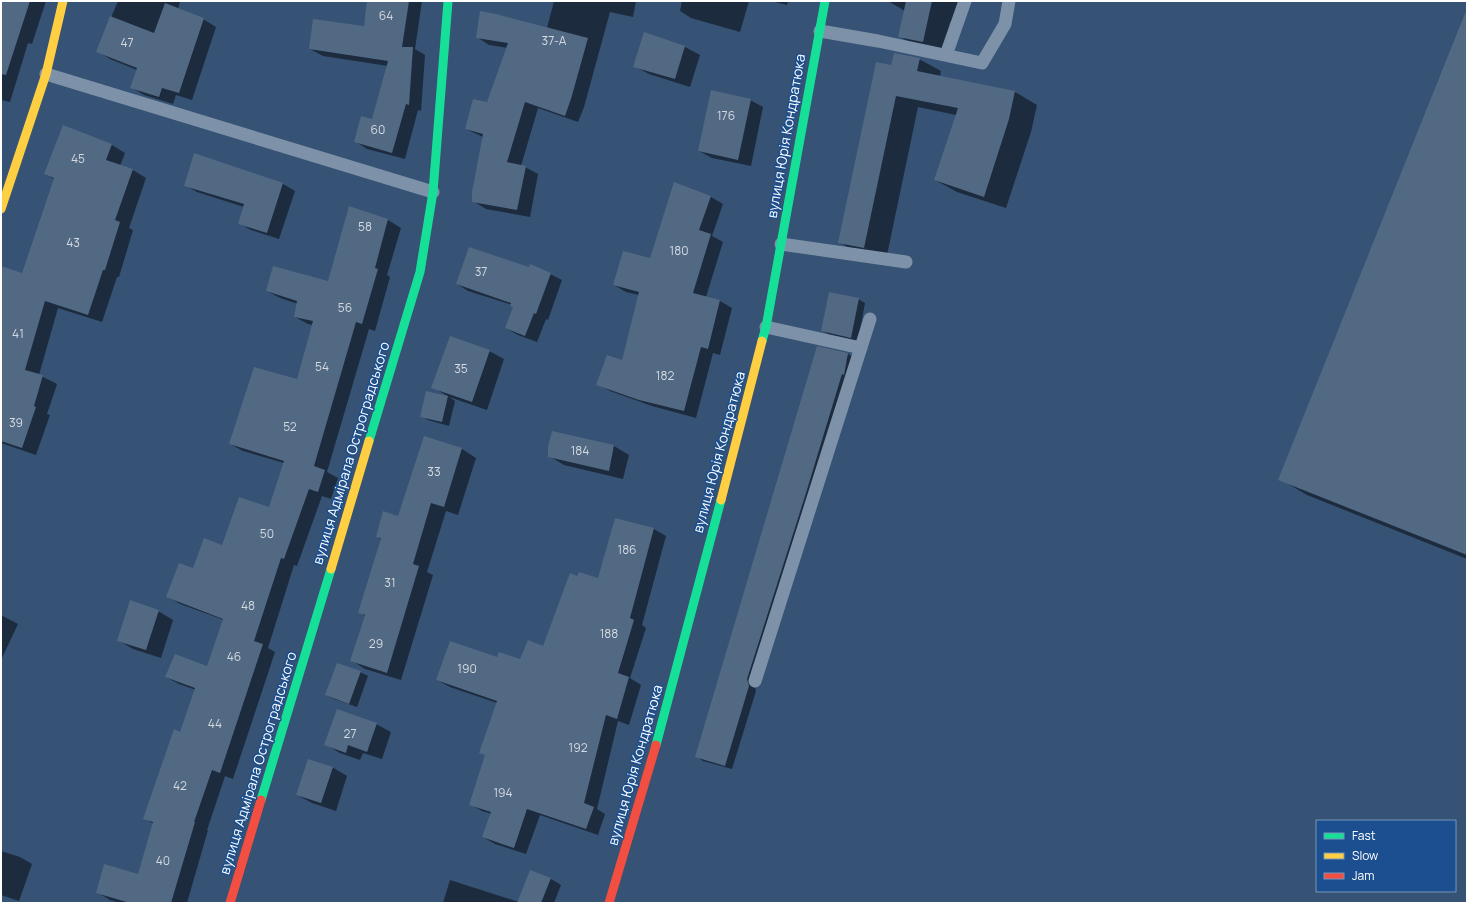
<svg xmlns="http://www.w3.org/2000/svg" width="1468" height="904" viewBox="0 0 1468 904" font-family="Manrope,sans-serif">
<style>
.shadow{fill:#0007}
.building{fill:#526984}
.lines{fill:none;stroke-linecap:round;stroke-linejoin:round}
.lane{stroke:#7d92a8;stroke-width:13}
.fast{stroke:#16e098;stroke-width:9}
.slow{stroke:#ffcf43;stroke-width:9}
.jam{stroke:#f24e42;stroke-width:9}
.labels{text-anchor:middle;stroke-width:3;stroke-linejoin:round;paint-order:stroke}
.number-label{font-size:12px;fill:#d4dae0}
.street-label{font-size:14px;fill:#fff;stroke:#1b4f8f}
</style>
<rect width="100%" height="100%" fill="#365274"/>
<path class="shadow" d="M1,1H46L32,44L28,43L10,102L1,100Z
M118,1H180L178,9L203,19L216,27L192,100L176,95L173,104L144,95L131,87L137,70L110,59L97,51Z
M369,1H422L415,49L425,55L421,111L418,110L405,159L367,149L355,141L373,120L388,66L323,56L310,49L364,27Z
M554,1H636L633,17L610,12L584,107L578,122L538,108L521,166L525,167L538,174L530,217L486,209L473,201L483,137L466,129L488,103L508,48L489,45L477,37L547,28Z
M682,1H749L740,32L691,18L680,11Z
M771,1H788L787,5Z
M888,1H966L961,24L950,22L944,54L919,48L899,36L905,11Z
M1467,11V559L1307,495L1280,479Z
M645,34L685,47L700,55L690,87L649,74L634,66Z
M919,59L941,71L940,76L1015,92L1037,105L1031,132L1006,208L957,192L935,180L956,115L918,107L886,260L861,255L839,242L892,66Z
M750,100L763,107L751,166L712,158L699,151Z
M112,145L125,153L120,166L133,170L146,178L129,228L133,230L119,277H117L102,322L58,308L39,375L57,384L47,414L50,415L36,455L1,443V267L22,274L54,179L45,174Z
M195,155L283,184L295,191L279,239L251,230L239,223L244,207L197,192L185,185Z
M674,184L711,197L723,204L712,236L723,242L706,297L720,301L732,308L720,355L713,353L696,418L652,406L610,391L597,384L622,361L639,295L626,292L614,285L650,260Z
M388,220L401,228L387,275L390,277L375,331L369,329L327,472L338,478L331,499L322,496L297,566L294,565L268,648L275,652L233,779L225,776L207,830H208L187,903H121L110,900L97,892L139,875L154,824L144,818L181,733L196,690L179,684L166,677L208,667L224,620L180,604L167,596L194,570L270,509L284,463L243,451L230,444L297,381L313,325L308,324L295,317L298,304L280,298L267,291L329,283Z
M529,268L550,274L562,280L548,320L546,319L537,342L518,335L506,328L514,307L512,305L468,291L457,284Z
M858,299L865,303L858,341L830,335L823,331Z
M489,351L504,359L487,410L449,397L433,387Z
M848,354L855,358L754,683L756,691L732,769L703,761L696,756Z
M427,392L449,397L455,401L449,426L428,420L421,416Z
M552,432L614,446L629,455L623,479L564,465L549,456Z
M425,438L462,449L476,458L458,515L446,511L427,572L433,575L401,680L365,669L351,660L365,616L359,612L381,539L377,536L399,517Z
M615,519L654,529L666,536L642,625L646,628L630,678L641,685L629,725L618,721L597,809L605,814L598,835L540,815L526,854L495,844L483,837L492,814L482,811L470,804L486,756L497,703L450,687L437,680L498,659L521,660L543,647L578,577L599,580Z
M158,611L173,620L161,658L133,649L118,640Z
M1,615L18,624L1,660Z
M360,672L368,676L357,707L334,699L326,695Z
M376,724L391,732L382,759L363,753L360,760L340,753L325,744Z
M332,767L347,776L336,811L312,803L297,795Z
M1,851L20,857L32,864L19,901L1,895Z
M530,871L551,879L561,885L554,903H443L450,880L519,902Z"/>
<path class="building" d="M1,1H30L6,75L1,74Z
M367,1H409L402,47H413L409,105L406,104L392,153L354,142L361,116L372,119L388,61L309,49L313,19L364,26Z
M906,1H932L923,42L898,37Z
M165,3L204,18L179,93L162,88L159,97L130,88L137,68L96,52L110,16L154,33Z
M480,11L496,14L588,38L571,99L565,116L525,102L507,162L526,166L517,210L472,202V192L483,134L465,129L473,99L487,102L508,43L476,38Z
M1466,11L1467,12V555L1278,480Z
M644,32L685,46L675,79L633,67Z
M894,53L920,58L917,71L1015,91L1009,119L984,197L934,180L958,108L896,96L864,248L838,243L876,62L891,65Z
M711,90L751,99L738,160L698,151Z
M63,125L112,144L106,160L133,169L115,220L120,222L105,270H103L88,315L45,301L25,370L43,375L34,406L36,407L22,448L1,441V266L22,273L54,178L44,174Z
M194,153L283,183L267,233L238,224L244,204L184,186Z
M674,182L711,196L699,230L711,234L693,293L720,300L708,349L701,347L684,411L639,400L596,385L607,355L622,360L639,292L613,285L623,251L650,258Z
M349,206L388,219L375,268L378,269L362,324L356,322L314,466L325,470L318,492L309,489L284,559L281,558L254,641L263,644L220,773L212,770L194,822H195L171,903H130L96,893L104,864L138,874L153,822L143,819L174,729L180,732L195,688L165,677L175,654L207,666L223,619L166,597L179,563L193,568L204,538L222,545L239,497L269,507L284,461L229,444L254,367L297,379L313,321L294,317L297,301L266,291L273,266L328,281Z
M469,247L529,267L530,264L551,273L536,314L534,313L525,336L505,328L513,307L510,306L511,303L456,284Z
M829,292L859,298L851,338L821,331Z
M450,336L490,350L472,402L431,388Z
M817,346L848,353L844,375L842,374L806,493L747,679L749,686L725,766L695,757Z
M426,391L448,396L442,422L420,417Z
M552,431L614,445L609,471L548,457V447Z
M424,436L462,448L444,507L431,503L413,564L419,566L387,673L350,661L365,615L358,613L381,538L376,537L383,511L398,516Z
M615,518L654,528L630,618L634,620L618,673L629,677L617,719L606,715L584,803L594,807L586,829L527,809L514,848L482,837L491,812L469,805L485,755L479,753L497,701L436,680L450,641L497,657L499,652L520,659L528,640L543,646L570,573L577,576L579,572L598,578Z
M130,600L159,610L146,650L117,641Z
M337,663L361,671L349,704L325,695Z
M337,709L377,723L367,752L348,745L346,753L324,745Z
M308,759L333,767L321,803L296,795Z
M530,870L551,878L541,903H517Z"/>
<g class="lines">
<path class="lane" d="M820,31L878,41L982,63L1005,24L1009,1
M946,55L965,1
M46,74L433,192
M781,244L906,262
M766,327L861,348
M755,681L870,319"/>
<path class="fast" d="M762,341L766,327L825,1
M369,441L420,272L433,192L448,1
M656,745L721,500
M261,800L331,569"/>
<path class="slow" d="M1,209L46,74L63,1
M721,500L762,341
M331,569L369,441"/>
<path class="jam" d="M230,903L261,800
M609,903L656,745"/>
</g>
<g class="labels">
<g class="number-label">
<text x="386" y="20">64</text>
<text x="554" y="45">37-А</text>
<text x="127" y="47">47</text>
<text x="726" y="120">176</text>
<text x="378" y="134">60</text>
<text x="78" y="163">45</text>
<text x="365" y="231">58</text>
<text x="73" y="247">43</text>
<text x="679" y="255">180</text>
<text x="481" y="276">37</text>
<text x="345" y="312">56</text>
<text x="18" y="338">41</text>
<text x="322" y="371">54</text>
<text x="461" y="373">35</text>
<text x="665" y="380">182</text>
<text x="16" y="427">39</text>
<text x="290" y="431">52</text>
<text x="580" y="455">184</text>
<text x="434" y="476">33</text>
<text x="267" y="538">50</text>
<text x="627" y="554">186</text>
<text x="390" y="587">31</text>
<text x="248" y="610">48</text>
<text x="609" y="638">188</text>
<text x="376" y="648">29</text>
<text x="234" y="661">46</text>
<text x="467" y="673">190</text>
<text x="215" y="728">44</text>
<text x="350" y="738">27</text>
<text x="578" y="752">192</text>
<text x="180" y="790">42</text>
<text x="503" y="797">194</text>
<text x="163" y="865">40</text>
</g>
<g class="street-label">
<text transform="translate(786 136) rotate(-80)" y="5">вулиця Юрія Кондратюка</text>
<text transform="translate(719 452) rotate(-75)" y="5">вулиця Юрія Кондратюка</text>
<text transform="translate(351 453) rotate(-73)" y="5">вулиця Адмірала Остроградського</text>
<text transform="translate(258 763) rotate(-73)" y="5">вулиця Адмірала Остроградського</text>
<text transform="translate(635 765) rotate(-74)" y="5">вулиця Юрія Кондратюка</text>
</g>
</g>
<rect width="1468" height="904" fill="none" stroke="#ffffff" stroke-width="4"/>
<rect x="1316" y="820" width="140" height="72" fill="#1b4f8f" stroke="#7695bc"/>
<rect x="1324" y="833" width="20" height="6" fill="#16e098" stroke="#7695bc"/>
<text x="1352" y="840" font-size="12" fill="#ffffff">Fast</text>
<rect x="1324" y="853" width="20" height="6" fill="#ffcf43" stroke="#7695bc"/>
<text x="1352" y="860" font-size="12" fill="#ffffff">Slow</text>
<rect x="1324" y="873" width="20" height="6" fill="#f24e42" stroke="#7695bc"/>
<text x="1352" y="880" font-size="12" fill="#ffffff">Jam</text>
</svg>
